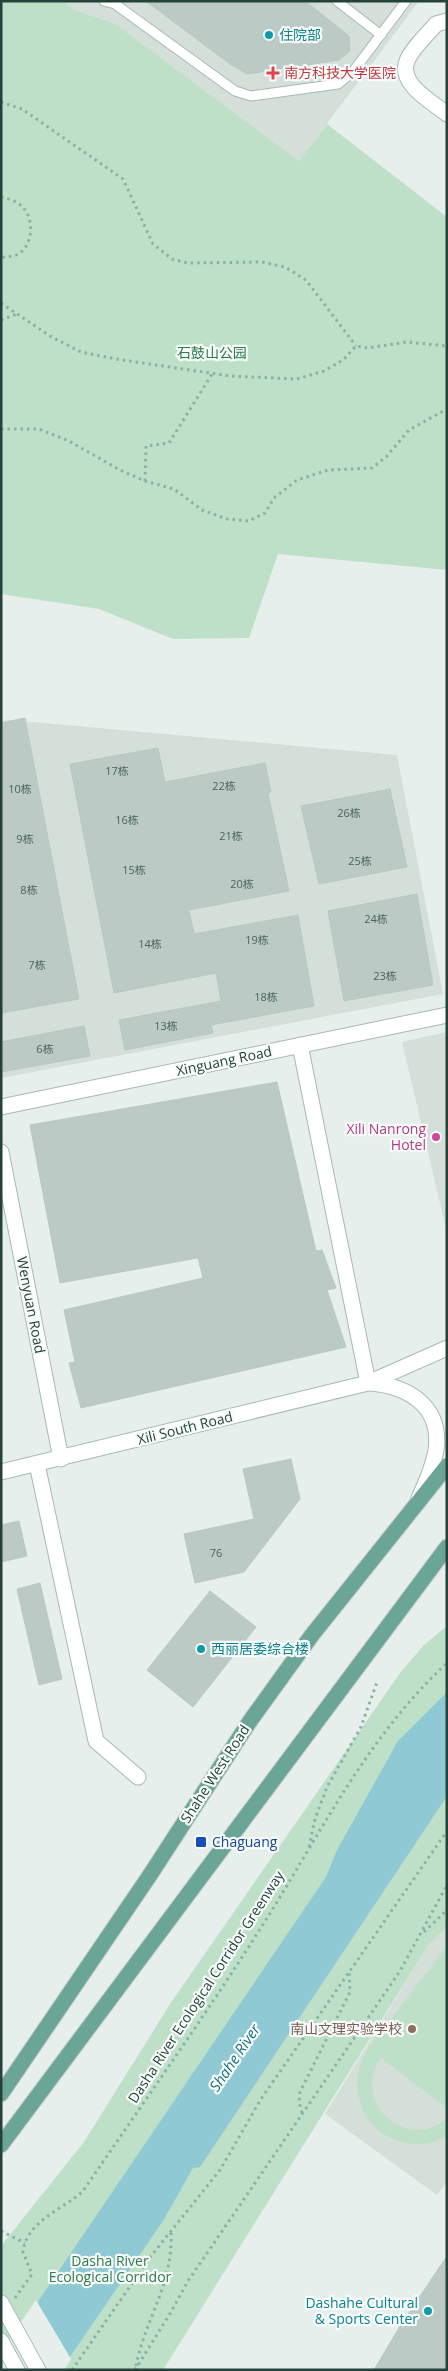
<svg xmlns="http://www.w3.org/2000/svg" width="448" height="2371" viewBox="0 0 448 2371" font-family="'Open Sans','Noto Sans SC',sans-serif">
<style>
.built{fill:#d4dfda}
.green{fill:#bfe0c8}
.water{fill:#8ec9d4}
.pier{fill:#e6efeb}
.building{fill:#bbcac4;stroke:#b8c9c2}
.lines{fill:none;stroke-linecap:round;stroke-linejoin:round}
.lane-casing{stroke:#a8b8b2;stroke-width:11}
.street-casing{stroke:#a8b8b2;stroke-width:17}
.secondary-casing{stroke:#a4bbb3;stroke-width:17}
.primary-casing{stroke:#c2cac8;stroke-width:17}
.path{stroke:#86b3a5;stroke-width:3;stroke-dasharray:2.5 4;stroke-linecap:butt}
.lane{stroke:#fff;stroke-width:9}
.street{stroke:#fff;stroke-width:15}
.secondary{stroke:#fff;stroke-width:15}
.primary{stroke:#6aa596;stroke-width:15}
.culture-dot{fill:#0f9aa8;stroke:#f7fbf9;stroke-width:2}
.health-dot{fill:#e0444e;stroke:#f7fbf9;stroke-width:2}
.hotel-dot{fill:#d1479c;stroke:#f7fbf9;stroke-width:2}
.transit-dot{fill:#1a4fb4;stroke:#f7fbf9;stroke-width:2}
.education-dot{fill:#8d6e63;stroke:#f7fbf9;stroke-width:2}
.labels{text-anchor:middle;stroke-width:4.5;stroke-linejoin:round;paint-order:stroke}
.number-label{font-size:11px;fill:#4a645c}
.culture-label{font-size:14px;fill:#0d838f;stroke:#f7fbf9;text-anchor:start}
.health-label{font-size:14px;fill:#be3a42;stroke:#f7fbf9;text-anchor:start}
.park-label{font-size:14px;fill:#2d7a4b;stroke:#f7fbf9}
.street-label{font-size:14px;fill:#24423a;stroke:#f7fbf9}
.hotel-label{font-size:14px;fill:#b23c85;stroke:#f7fbf9;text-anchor:end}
.transit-label{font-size:14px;fill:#164399;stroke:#f7fbf9;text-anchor:start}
.education-label{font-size:14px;fill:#785e54;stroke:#f7fbf9;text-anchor:end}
.water-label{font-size:15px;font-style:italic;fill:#1c6f80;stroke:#f7fbf9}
</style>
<rect width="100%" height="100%" fill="#e6efeb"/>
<path class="built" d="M63,1H419L299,161L114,23L75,10Z
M11,720L397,755L443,994L1,1078V721Z
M447,1032V1233L402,1042Z
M447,1927V2182L437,2195L325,2114L429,1944Z"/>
<path class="green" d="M1,1H63L75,10L114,23L299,161L327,124L447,217V570L278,554L249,638L173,639L99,609L1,594Z
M447,1626V1927L429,1944L163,2370H1V2246L84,2142L172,2001L400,1673L424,1645Z
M447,1946V2108L381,2058C350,2102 407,2154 447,2118V2136C429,2147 407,2146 389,2137C361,2124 351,2089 361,2062C367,2047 380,2034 389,2022C408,1996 428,1971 447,1946Z"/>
<path class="water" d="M447,1692V1796L200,2167L193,2168L163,2221L61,2370H1V2356L326,1877L337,1850L398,1741Z"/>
<path class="pier" d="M36,2300L71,2359L64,2370H1V2351Z"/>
<path class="building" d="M146,1H305L349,36L350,51L339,60L247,74L230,64Z
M25,718L79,999L1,1013V723Z
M158,748L165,782L265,763L271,792L268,793L289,891L189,910L194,934L298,915L314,1006L211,1025L213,1033L125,1050L119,1020L221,1001L216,973L114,993L70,764Z
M390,789L407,867L319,884L301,806Z
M417,894L433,985L344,1001L328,911Z
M84,1026L90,1056L1,1072V1042Z
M277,1082L316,1251L322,1250L336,1288L327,1290L346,1347L81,1408L69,1363L75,1362L64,1310L203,1278L198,1258L60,1283L30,1125Z
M291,1459L300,1499L244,1572L195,1583L184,1534L254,1519L243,1469Z
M19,1521L27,1556L1,1562V1525Z
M40,1583L62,1679L39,1685L17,1589Z
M210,1591L256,1627L193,1707L147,1670Z
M447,2256V2370H374L400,2326Z"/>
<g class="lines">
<defs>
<path id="lane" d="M104,1L115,4L235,91L251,96L338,84L352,73L406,1
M337,1L381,35"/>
<path id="street" d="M447,21L436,24C427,35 412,48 407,61C398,84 432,102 447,114
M300,1045L368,1383
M1,1107L447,1015
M1,1152L61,1459
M37,1464L96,1741L138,1777"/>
<path id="secondary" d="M370,1383C408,1386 442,1406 436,1450C433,1467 426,1483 419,1498
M1,1472L368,1383L447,1348
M1,2303L38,2370
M1,2341L17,2370"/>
<path id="primary" d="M1,2094L150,1875L250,1721L312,1635L447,1466
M1,2145L447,1547"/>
</defs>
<use href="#lane" class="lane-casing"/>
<use href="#street" class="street-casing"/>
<use href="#secondary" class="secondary-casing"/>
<use href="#primary" class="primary-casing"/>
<path class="path" d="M1,102L22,109L123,179L153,244L172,259L188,263L262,262L285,267L306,280L356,346
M1,197C10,199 20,202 25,210C34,222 32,244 20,253C15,257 7,256 1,258
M1,303L50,336L81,352L116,359L230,376L297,379L324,371L343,360L356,346L368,348L407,342L447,346
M1,320L17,314
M1,429H39L69,441L120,470L145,481L174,489L202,510L227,519L249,521L265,513L274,498L297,480L328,470L372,468L387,456L409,430L447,409
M145,481L146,446L169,443L212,374
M309,1847L315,1819L327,1787L361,1727L377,1682
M424,1932L447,1910
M302,2113L299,2102L300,2092L350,1992L349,1972
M1,2231L25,2243
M15,2298L32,2274L23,2252C26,2221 64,2209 83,2191C145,2100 210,2009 269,1915C323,1828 370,1734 447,1663
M136,2366C145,2319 173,2285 171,2233
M72,2370L151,2256L220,2170L261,2099L447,1831
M135,2370L171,2312L188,2281L400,1971L447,1885"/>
<use href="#lane" class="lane"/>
<use href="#street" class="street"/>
<use href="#secondary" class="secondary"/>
<use href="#primary" class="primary"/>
</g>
<g class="culture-dot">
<circle cx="269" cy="35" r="5"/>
<circle cx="201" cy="1649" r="5"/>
<circle cx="428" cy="2311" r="5"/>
</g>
<path class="health-dot" d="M270.5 65.5h5v5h5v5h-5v5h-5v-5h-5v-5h5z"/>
<circle class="hotel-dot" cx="436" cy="1137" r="5"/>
<rect class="transit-dot" x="195" y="1836" width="12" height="12" rx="2.5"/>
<circle class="education-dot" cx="412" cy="2029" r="5"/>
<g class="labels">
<g class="number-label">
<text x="117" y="775">17栋</text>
<text x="224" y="790">22栋</text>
<text x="20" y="793">10栋</text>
<text x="349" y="817">26栋</text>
<text x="127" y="824">16栋</text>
<text x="231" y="840">21栋</text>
<text x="25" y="843">9栋</text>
<text x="360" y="865">25栋</text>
<text x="134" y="874">15栋</text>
<text x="242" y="888">20栋</text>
<text x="29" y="894">8栋</text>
<text x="376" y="923">24栋</text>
<text x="257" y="944">19栋</text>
<text x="150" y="948">14栋</text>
<text x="37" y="969">7栋</text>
<text x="385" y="980">23栋</text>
<text x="266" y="1001">18栋</text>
<text x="166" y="1030">13栋</text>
<text x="45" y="1053">6栋</text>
<text x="216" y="1557">76</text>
</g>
<g class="culture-label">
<text x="279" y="40">住院部</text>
<text x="211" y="1654">西丽居委综合楼</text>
<text x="418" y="2308" text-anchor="end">Dashahe Cultural<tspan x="418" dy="16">&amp; Sports Center</tspan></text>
</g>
<g class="health-label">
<text x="284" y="78">南方科技大学医院</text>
</g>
<g class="park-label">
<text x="212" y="358">石鼓山公园</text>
<text x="110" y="2266">Dasha River<tspan x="110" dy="16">Ecological Corridor</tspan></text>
</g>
<g class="street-label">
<text transform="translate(224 1061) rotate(-12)" y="5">Xinguang Road</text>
<text transform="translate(31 1305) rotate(79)" y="5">Wenyuan Road</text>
<text transform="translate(185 1428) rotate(-14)" y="5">Xili South Road</text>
<text transform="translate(215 1774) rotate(-57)" y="5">Shahe West Road</text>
<text transform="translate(206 1987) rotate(-57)" y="5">Dasha River Ecological Corridor Greenway</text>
</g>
<g class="hotel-label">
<text x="426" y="1134">Xili Nanrong<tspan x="426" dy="16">Hotel</tspan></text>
</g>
<g class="transit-label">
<text x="212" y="1847">Chaguang</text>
</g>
<g class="education-label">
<text x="402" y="2034">南山文理实验学校</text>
</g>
<g class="water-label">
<text transform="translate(235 2058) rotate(-56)" y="5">Shahe River</text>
</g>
</g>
<rect width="448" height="2371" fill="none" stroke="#24423a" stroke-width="5"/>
</svg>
